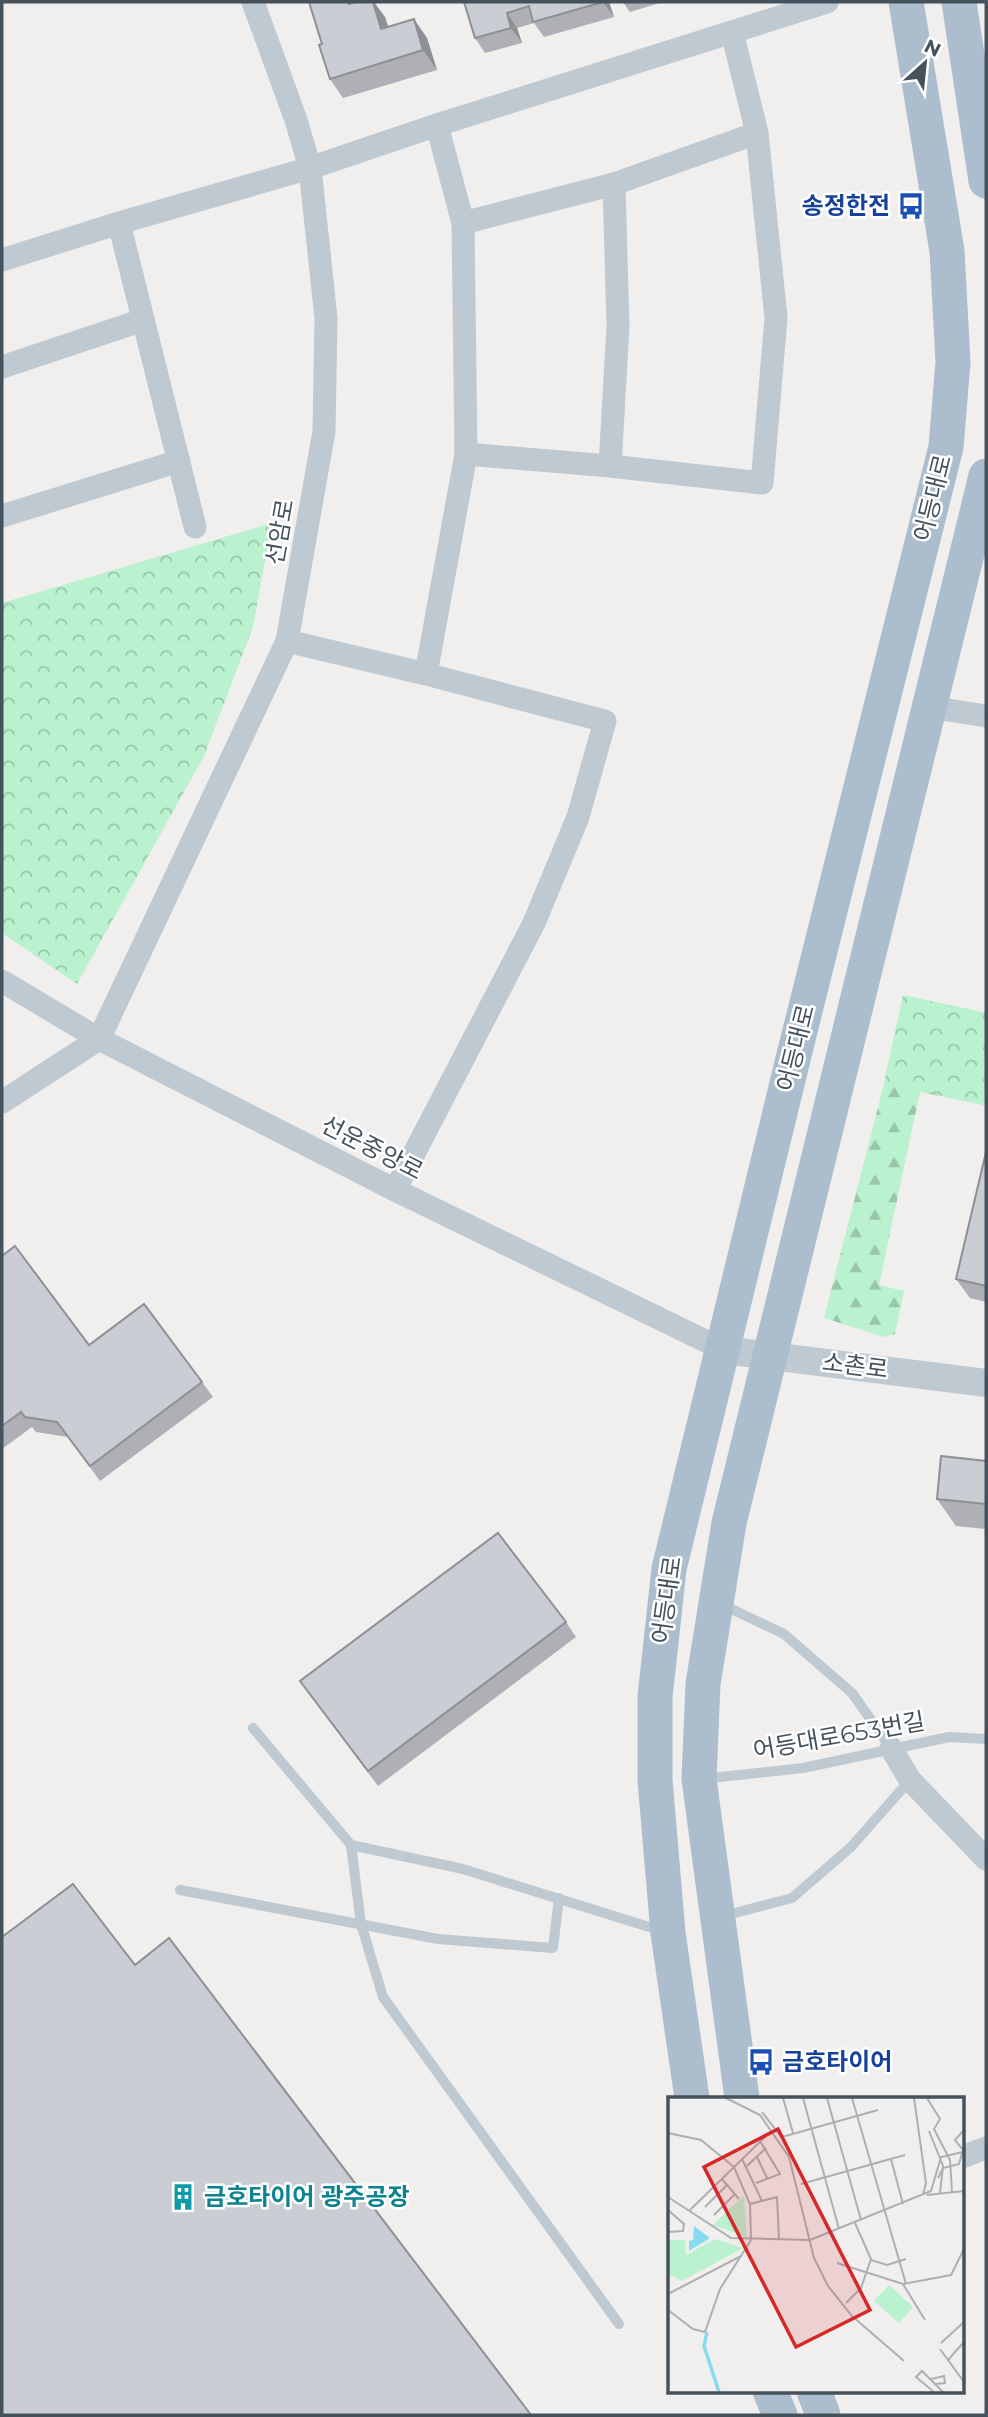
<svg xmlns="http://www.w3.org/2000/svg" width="988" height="2417" viewBox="0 0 988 2417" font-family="Montserrat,'Noto Sans KR',sans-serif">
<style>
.forest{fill:url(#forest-firs)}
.park{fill:url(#park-crowns)}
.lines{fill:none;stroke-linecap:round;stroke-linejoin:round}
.service{stroke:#bec9d1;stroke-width:10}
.minor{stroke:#bec9d1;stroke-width:23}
.tertiary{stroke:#bec9d1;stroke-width:28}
.primary{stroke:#acbece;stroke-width:35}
.wall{fill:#aeb0b5}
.shaded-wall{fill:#8d9094}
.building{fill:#cacdd3;stroke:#8d9094;stroke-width:2}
.labels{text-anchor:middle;stroke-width:5;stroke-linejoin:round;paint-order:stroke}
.transit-label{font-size:24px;font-weight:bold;fill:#164399;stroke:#fff;text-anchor:end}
.street-label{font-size:24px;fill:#45525c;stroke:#fff}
.culture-label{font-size:24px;font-weight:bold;fill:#0d838f;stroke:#fff;text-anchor:start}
.inset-river{fill:none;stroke:#85dcf0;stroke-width:3.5}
.inset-road{fill:none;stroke:#acb0b4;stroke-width:2}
.view{fill:#d62828;fill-opacity:0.15;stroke:#d62828;stroke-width:3.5}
.inset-edge{fill:none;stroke:#45525c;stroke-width:3.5}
</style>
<defs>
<pattern id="forest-firs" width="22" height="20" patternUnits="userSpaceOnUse" patternTransform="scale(1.75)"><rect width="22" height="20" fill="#baf1ce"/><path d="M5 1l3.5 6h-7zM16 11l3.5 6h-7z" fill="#99c6aa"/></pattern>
<pattern id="park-crowns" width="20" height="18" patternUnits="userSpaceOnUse" patternTransform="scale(1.75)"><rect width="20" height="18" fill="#baf1ce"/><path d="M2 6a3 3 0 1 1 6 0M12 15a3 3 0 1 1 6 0" fill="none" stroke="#99c6aa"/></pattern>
</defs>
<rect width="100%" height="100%" fill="#f1eeee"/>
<path class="forest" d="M903,995L986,1013V1095L984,1105L920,1092L879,1285L904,1291L895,1334L884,1337L824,1318L884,1084Z"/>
<path class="park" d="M272,523L253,627L204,756L77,984L2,933V603Z
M903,995L986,1013L984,1105L884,1083Z"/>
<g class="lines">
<path class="service" d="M721,1604L784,1634L852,1693L891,1748
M253,1728L351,1845L463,1869L662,1931
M702,1779L803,1768L949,1737L986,1739
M351,1845L361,1924L383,1997L619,2324
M180,1890L438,1939L553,1948L559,1898
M723,1916L792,1898L851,1847L910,1780"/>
<path class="minor" d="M119,223L195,527
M463,223L614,184L757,133
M2,260L119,223L310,168L437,125L827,2
M2,367L143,320
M466,454L610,466L762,483L776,318L757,133L732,32
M610,466L618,327L614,184
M2,516L179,461
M287,641L426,674L605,721L578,817L534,923L395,1190
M426,674L466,454L463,223L437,125
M929,707L986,716
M2,981L99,1039L395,1190L724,1350
M2,1102L99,1039L287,641L324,431L326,318L310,168L296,120L253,2
M891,1748L910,1780L986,1859
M962,2157L986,2148"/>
<path class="tertiary" d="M724,1350L986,1383"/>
<path class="primary" d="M959,2L986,181
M692,2098L668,1933L655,1780V1697L669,1569L793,1059L946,447L953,362L947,251L906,2
M742,2098L699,1779L703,1684L729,1523L986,476
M770,2391L780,2415
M814,2391L823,2415"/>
</g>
<path class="wall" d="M464,2H609L614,17L544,37L534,23L517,28L522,43L485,53L475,38Z
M623,2H663L630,12Z
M385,17L388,26L427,38L437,70L343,98L330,79Z
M986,1152V1302L970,1298L956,1279Z
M2,1256L89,1345L202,1382L213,1397L100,1481L68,1437L36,1432L32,1427L2,1449Z
M986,1461V1529L956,1526L937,1499Z
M566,1622L576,1637L378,1786L300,1681Z"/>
<path class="shaded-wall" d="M373,2H374L385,17L395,48L381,29Z
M603,2H609L614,17Z
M507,13L517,28L522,43L511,28Z
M414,19L427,38L437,70L423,50Z"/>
<path class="building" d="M309,2H349V4L356,2H373L381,29L414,19L423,50L330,79L319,45L322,44Z
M464,2H603L533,22L529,6L507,13L511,28L475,38Z
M986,1152V1286L956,1279Z
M15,1246L89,1345L144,1304L202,1382L90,1466L57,1422L25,1417L21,1412L2,1426V1256Z
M941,1456L986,1461V1504L937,1499Z
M498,1533L566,1622L368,1771L300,1681Z
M73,1884L135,1965L169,1938L531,2415H2V1937Z"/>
<defs>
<symbol id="bus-bare" viewBox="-9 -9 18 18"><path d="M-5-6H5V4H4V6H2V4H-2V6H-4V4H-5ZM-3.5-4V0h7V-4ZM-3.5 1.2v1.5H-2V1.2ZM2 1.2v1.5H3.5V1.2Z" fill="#1a4fb4" stroke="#fff" stroke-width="2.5" paint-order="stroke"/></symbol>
<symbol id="building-bare" viewBox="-9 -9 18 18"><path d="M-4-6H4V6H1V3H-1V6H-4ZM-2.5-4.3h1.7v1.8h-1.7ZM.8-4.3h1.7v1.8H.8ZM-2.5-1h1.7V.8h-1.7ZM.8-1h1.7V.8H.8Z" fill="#0f9aa8" stroke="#fff" stroke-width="2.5" paint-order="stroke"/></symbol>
</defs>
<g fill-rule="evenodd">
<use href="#bus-bare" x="892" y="187" width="38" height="38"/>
<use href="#bus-bare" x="742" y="2043" width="38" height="38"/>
<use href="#building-bare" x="164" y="2178" width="38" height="38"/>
</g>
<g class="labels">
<g class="transit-label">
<text x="890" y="214">송정한전</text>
<text x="782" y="2070" text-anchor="start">금호타이어</text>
</g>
<g class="street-label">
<text transform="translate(933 498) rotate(-76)" y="8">어등대로</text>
<text transform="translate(280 532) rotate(-80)" y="8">선암로</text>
<text transform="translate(796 1048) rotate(-76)" y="8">어등대로</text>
<text transform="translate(372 1148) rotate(27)" y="8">선운중앙로</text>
<text transform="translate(855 1366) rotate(7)" y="8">소촌로</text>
<text transform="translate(667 1600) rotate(-82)" y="8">어등대로</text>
<text transform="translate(839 1736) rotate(-10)" y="8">어등대로653번길</text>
</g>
<g class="culture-label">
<text x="204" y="2205">금호타이어 광주공장</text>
</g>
</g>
<g transform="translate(668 2097)">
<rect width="296" height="296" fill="#f1eeee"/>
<path d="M76,98L79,140L45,128ZM47,142L75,151L14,184L0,177V143H17L18,158Z" fill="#baf1ce"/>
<path d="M221,188L245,210L231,226L206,204Z" fill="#baf1ce"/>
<path d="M26,129L42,141L21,154V144L25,143Z" fill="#85dcf0"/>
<path class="inset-river" d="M39,235L36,249L51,295"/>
<path class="inset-road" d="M58,1L92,18L121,60L146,161L160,189L184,219L236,264M115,1L125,36M135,1L171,132M159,1L193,123M184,1L238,187M246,1L258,86L255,98M259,1L272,22L266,32L282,63L284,95M94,15L115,42M261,34L275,69L272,96M0,36L33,43L66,70L82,107L83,143L52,192L37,235L25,232L0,213M114,40L210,13M89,60L99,81M74,62L94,104M223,62L235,107M79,69L98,51M270,81L275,71L291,67L295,53L287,43L296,33M54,82L71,102M88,86L112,77L92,44M133,87L237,58M259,98L296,94M0,100L63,141L142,143L263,94L273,60L295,55M82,107L109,100L111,143M37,110L59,88M0,113L16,127L15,134L0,135M22,113L103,34M46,118L67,97M203,163L219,168L238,162M169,166L235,187L283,178L296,152M235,187L257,223M0,197L73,159M178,206L193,191L203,162L187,126M273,246L296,225M272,252L296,285M280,263L296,245M263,282L276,279L277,286L267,287M266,295L248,280L254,274L275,295"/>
<path class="view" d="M110,32L202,213L128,250L36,70Z"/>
<rect width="296" height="296" class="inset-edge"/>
</g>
<rect width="988" height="2417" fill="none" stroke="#45525c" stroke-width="7"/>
<g transform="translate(925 63) rotate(27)" stroke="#ffffff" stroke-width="5" paint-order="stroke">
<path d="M0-5L12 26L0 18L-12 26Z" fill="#45525c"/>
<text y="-10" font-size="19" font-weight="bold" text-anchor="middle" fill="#45525c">N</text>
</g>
</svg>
